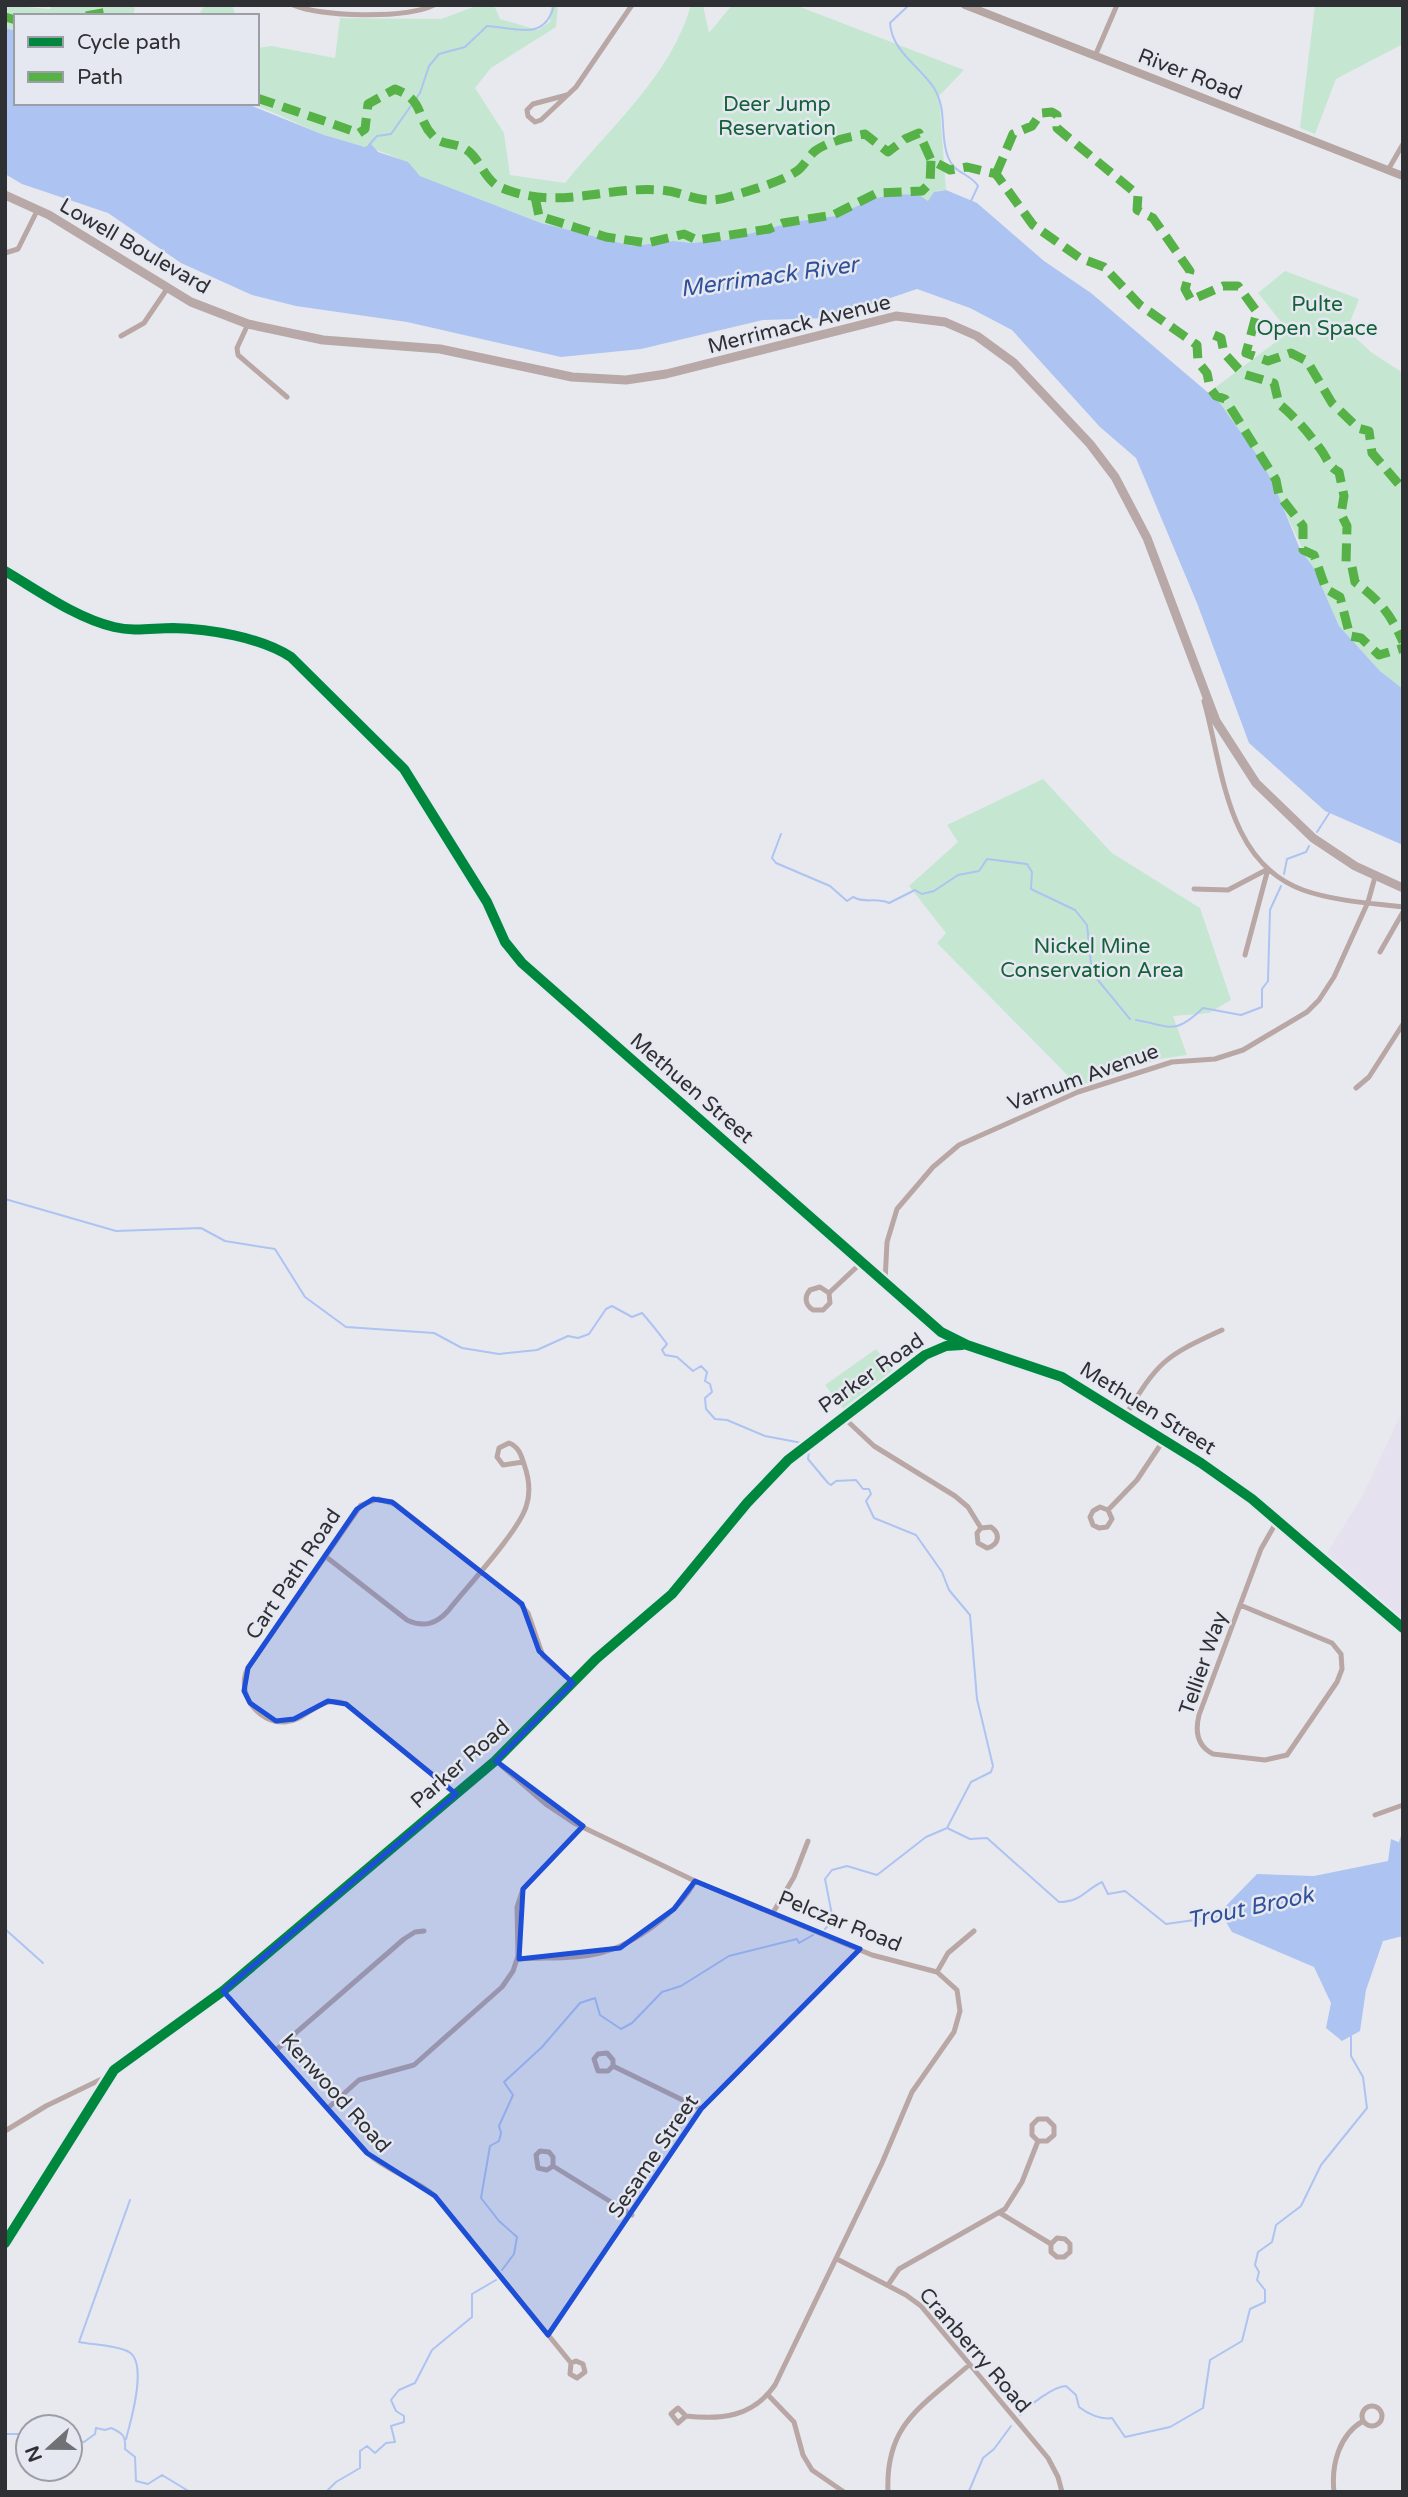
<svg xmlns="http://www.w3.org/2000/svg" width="1408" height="2497" viewBox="0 0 1408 2497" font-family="'Varela Round',sans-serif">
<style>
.education{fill:#e5e1ef}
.green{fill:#c5e7d1}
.water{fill:#adc3f1}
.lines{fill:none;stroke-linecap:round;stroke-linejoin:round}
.stream{stroke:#adc3f1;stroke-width:2}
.minor{stroke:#b8a7a4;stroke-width:5}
.tertiary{stroke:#b8a7a4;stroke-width:7}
.secondary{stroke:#b5a6a3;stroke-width:8}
.primary{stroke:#b8a8a7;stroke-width:9}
.quiet{stroke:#56b246;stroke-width:9;stroke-dasharray:18 9;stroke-linecap:butt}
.cycleway-casing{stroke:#e5e8f1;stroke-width:15}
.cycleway{stroke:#00873e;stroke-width:10}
.marked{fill:#1d4ed8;fill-opacity:0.2;stroke:#1d4ed8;stroke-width:5;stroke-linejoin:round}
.labels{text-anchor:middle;stroke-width:5;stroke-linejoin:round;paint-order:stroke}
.street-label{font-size:21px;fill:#2f3033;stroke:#e5e8f1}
.park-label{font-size:21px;fill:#156238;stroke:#e5e8f1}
.water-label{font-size:23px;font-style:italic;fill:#2f509a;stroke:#e5e8f1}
</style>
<rect width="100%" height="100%" fill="#e8e9ee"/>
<path class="education" d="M1403,1410V1610L1396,1618L1326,1555L1362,1497Z"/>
<path class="green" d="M5,5L50,9L52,5H135L134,13L140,16H16V31L5,28Z
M205,5H232L236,16H198Z
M479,5H494L500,19L538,30L550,22L551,5H558L556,27L491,68L475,88L504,133L510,175L565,183C609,128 671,76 691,5H703L709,33L732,5H795L964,70L939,96L946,190L937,191L928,201L894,194L873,199L835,216L793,222L726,240L691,243L674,241L632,246L541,223L420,176C395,147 355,148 322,134C296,124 272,110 245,103H257V48L272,46L335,58L340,18L441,19Z
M1315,5H1403V44L1336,79L1315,134L1300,128Z
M1285,271L1359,299L1347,330L1371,352L1403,373V689L1380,671L1339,626L1260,459L1219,403L1208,393L1289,332L1258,293Z
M1043,779L1112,853L1200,908L1231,1000L1209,1013L1173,1016L1187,1055L1160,1059L1078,1086L937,943L946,933L909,886L958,842L947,825Z
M876,1349L894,1371L844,1410L825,1385Z"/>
<path class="water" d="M5,28L16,31V103H245L324,135L365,147L371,144L378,152L408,162L420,176L541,223L632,246L674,241L691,243L726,240L793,222L835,216L873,199L894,194L919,195L928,201L934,192L946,190L977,203L1044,261L1091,293L1219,402L1260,459L1274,485L1300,549L1313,567L1339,626L1380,671L1403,689V845L1325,811L1249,743L1197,603L1136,458L1100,427L1012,330L970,308L917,289L831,318L763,320L641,349L561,357L407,322L296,306L252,295L181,263L108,213L22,184L5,174Z
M1391,1839L1403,1844V1936L1383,1941L1366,1990L1360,2031L1342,2041L1326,2028L1331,2003L1314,1967L1232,1932L1220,1912L1257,1874L1314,1876L1388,1861Z"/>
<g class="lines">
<path class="stream" d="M909,5L890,23C892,52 919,65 934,88C948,111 939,134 948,157C954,174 970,173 978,186L971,201
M369,145L377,136L391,134L420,93L429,66L439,54L465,47L487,26C513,27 545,43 554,5
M1317,832L1330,812
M781,834L772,858L776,863L830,886L847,901L853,897C866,904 876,897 889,903L915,890L922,894L934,891L958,875L979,871L987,859L1027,864L1032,872L1031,889L1075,910L1087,925L1092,973L1130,1019
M1284,874L1287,859L1306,852L1309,846
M1136,1020C1170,1026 1174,1036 1203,1008L1241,1015L1262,1007V989L1268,981L1270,910L1281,886
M5,1199L116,1231L201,1228L225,1241L275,1249L305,1297L346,1327L434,1333L462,1348L499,1354L537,1350L568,1336L578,1338L589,1334L606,1309L612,1306L632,1317L642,1313C651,1323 658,1332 667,1344L662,1350L665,1355L677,1357L693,1371L701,1366L707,1372L705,1381L710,1384L712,1392L705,1398L706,1409L715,1419L727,1420L765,1436L802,1443
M809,1450L808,1459L828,1483L831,1485L836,1481L856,1480L863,1489H869L871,1494L866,1501L874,1518L916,1535L942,1572L949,1590L970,1615L977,1699L993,1766L991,1772L971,1782L947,1828
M1400,1842L1403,1833
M5,1929L43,1963
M825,1929L833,1920L825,1879L832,1870L847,1866L877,1875L926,1837L947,1828L970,1839L987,1838L1059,1902C1081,1902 1085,1890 1102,1882L1108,1894L1125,1891L1166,1924L1223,1916
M502,2270L514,2254L517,2237L499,2221L481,2198L490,2146L499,2141L501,2133L499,2126L513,2095L504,2082L542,2047L580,2003L595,1998L600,2015L621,2029L632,2023L662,1992L681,1986L729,1956L797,1939L799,1943L813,1935
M1020,2415C1028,2406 1054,2386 1066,2386L1076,2395L1079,2407C1088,2414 1101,2420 1112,2418L1125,2437L1170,2427L1203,2408L1210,2360L1242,2341L1250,2309L1265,2302V2290L1257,2280L1259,2272L1255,2265L1258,2252L1272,2242L1276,2225L1301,2206L1321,2165L1367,2108L1363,2077L1351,2056V2036
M5,2434H28
M126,2439C131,2421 148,2363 129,2352C116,2345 93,2345 79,2342L130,2200
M70,2440L84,2442L95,2434L96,2428L105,2430L111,2428C123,2433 126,2436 125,2449L135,2457L136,2481L148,2484L162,2475L190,2492
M195,2492H203
M326,2492L336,2482L360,2468V2451L367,2446L375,2453L386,2443L395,2442L391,2426L404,2422V2416L396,2411L391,2400L399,2390L415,2383L432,2350L472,2317V2294L496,2280
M962,2492L969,2491L983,2458L994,2449L1011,2426"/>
<path class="minor" d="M293,5C322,17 405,19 434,5
M1095,56L1117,5
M567,95L533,104L527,110L528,116L535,122L541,120L576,87L632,5
M1388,170L1403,144
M5,253L18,249L38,209
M248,324L237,348L238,355L287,397
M121,336L144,323L167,289
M1204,701C1223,768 1226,862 1303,890C1334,901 1370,903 1403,907
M1194,889L1228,890L1268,869
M1380,952L1403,912
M1245,955L1268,869
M1356,1088L1369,1077L1403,1024
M885,1282L887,1242L897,1209L933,1167L959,1145L1078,1092L1172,1062L1215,1059L1243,1050L1307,1012L1319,1000L1334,977L1368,902L1375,877
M829,1293L830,1303L823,1310H813C805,1305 804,1297 810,1290L820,1287L829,1293L862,1262
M842,1416L874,1446L955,1496L968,1507L981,1528L977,1533L978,1543L987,1548C999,1545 1001,1534 991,1527L981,1528
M1125,1416C1159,1361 1163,1357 1222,1330
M1108,1510L1112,1519L1107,1527L1099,1528L1093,1525L1090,1517L1093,1511L1100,1507L1108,1510L1137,1480L1163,1441
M325,1556L407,1620C424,1628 436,1624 448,1611C467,1587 518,1532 526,1507C531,1493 529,1478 524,1464C521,1455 519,1447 509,1443L499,1448L497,1457L503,1465L523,1462
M1240,1605L1332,1643L1341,1654L1342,1669L1337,1682L1287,1755L1265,1760L1213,1754C1197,1746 1195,1731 1199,1715L1261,1549L1277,1521
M496,1761L547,1805L574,1823L695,1881L872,1955L937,1972L957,1990L960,2011L954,2032L912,2092L882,2163L775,2385C753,2417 721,2420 686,2416L678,2423L671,2414L678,2408L686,2416
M456,1794L346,1704C320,1693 309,1720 285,1722C258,1724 235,1692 248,1668L361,1505L378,1499L395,1504L517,1600L528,1613L543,1656L573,1683
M1375,1815L1403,1805
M774,1911L794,1877L808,1841
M517,1959C578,1956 604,1963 655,1925C672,1912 686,1899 695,1881
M937,1972L948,1953L974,1931
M223,1991L367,2153C388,2172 414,2178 435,2196L571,2363L570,2374L577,2378L585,2372L583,2364L576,2361L571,2363
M276,2050L404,1939L415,1932L424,1931
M613,2066L608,2071H598L594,2059L598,2054L607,2053L613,2060V2066L701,2109
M328,2108L359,2080L414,2065L502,1987L513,1971L518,1956L517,1907L523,1889L583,1826
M5,2131L46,2106L108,2076
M553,2166V2157L549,2152L540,2151L536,2155L538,2168L547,2170L553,2166L632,2215
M1000,2213L1051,2244V2252L1057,2257H1064L1070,2252V2244L1065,2239L1057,2238L1051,2244
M5,2243L114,2070L223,1991L495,1761L596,1659L672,1594L747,1503L788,1460L925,1355L946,1346L965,1345
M837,2259L906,2295L921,2306L1048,2458L1058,2477L1062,2492
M888,2285L899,2269L1005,2209L1022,2182L1038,2141H1047L1054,2135V2126L1047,2119H1038L1032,2125V2135L1038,2141
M548,2335L701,2109L860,1949
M768,2395L794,2422L803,2455L812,2470L844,2492
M1362 2416a10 10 0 1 1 20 0a10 10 0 1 1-20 0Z
M888,2492C885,2423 923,2406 969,2365
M1334,2492C1331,2465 1339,2435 1363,2421"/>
<path class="tertiary" d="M5,571C39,591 76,618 114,627C134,632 153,628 173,628C210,629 260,637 291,657L404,769L487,902L505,942L522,963L941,1332L967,1345L1062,1377L1201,1463L1252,1499L1403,1628"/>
<path class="secondary" d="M965,5L1403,176"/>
<path class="primary" d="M5,195L49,215L191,302L248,324L323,340L440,349L572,377L626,380L666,374L896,316L945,322L977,336L1014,363L1090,444L1115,477L1147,538L1216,721L1256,783L1313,838L1355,866L1403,888"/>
<path class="quiet" d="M86,16L108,12L111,16
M5,17L16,20
M257,98L359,133L365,129L368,104L395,89C426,101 415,117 433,136C442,146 456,142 467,150C481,160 485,182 502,188C559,211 604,186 660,190C689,192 699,207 732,196C751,190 781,182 797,171C804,166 808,157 815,151C829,141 848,137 865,134L888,152L905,139L919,133L931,160L950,170L967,167L996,174L1033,225L1080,258L1104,267L1140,305L1197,345L1198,362L1207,373L1210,388L1216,396L1225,399L1276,480L1279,495L1303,526V550L1314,555L1326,589L1340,597L1350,636L1361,638L1379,655L1403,648
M996,174L1013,134L1032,126L1041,113L1052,112L1057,115V128L1064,134L1138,195L1137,210L1153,218L1190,271L1185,289L1191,300L1223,286H1238L1257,312L1246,353L1268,361L1291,353L1307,361L1332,403L1358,428L1369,431L1372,453L1403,489
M535,197L539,216L606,237L647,243L684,234L697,240L769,229L783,223L833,215L877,193L922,191L930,183L931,160
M1214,335L1221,338L1224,353L1243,374L1274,383L1279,404C1294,416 1307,431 1318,446C1327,456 1327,466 1339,472L1344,496L1341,514L1347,526L1346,563L1352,567L1355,582C1380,601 1390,613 1403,642"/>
<defs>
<path id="cycleway" d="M5,571C39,591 76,618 114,627C134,632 153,628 173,628C210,629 260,637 291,657L404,769L487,902L505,942L522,963L941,1332L967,1345L1062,1377L1201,1463L1252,1499L1403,1628
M5,2243L114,2070L223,1991L495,1761L596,1659L672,1594L747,1503L788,1460L925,1355L946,1346L962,1345"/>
</defs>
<use href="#cycleway" class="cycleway-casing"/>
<use href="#cycleway" class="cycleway"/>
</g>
<path class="marked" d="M373,1499L392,1502L522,1604L539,1651L573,1683L496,1761L583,1826L523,1889L519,1959L620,1948L674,1909L695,1881L860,1949L701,2109L548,2335L435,2196L367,2153L223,1991L456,1794L346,1704L328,1701L294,1719L276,1721L250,1703L244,1691L248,1668L357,1509Z"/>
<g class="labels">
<g class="street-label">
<text transform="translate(1190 74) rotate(21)" y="7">River Road</text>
<text transform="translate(135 246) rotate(30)" y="7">Lowell Boulevard</text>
<text transform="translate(799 324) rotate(-14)" y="7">Merrimack Avenue</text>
<text transform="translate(1083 1077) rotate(-20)" y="7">Varnum Avenue</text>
<text transform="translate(692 1088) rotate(41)" y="7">Methuen Street</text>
<text transform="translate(871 1373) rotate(-35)" y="7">Parker Road</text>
<text transform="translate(1148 1408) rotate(32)" y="7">Methuen Street</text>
<text transform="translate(293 1574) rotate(-56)" y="7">Cart Path Road</text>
<text transform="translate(1203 1663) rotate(-71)" y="7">Tellier Way</text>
<text transform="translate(460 1764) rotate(-41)" y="7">Parker Road</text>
<text transform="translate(840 1921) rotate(22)" y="7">Pelczar Road</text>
<text transform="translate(336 2093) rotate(48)" y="7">Kenwood Road</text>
<text transform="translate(653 2156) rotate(-56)" y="7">Sesame Street</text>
<text transform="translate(975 2350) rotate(49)" y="7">Cranberry Road</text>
</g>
<g class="park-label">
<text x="777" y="111">Deer Jump<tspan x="777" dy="24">Reservation</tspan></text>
<text x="1317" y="311">Pulte<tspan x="1317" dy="24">Open Space</tspan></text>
<text x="1092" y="953">Nickel Mine<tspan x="1092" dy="24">Conservation Area</tspan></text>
</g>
<g class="water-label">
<text transform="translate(769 276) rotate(-8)" y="8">Merrimack River</text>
<text transform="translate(1250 1907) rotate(-12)" y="8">Trout Brook</text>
</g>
</g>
<rect width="1408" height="2497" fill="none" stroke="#2f3033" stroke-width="14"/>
<rect x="14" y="14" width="245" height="91" fill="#e5e8f1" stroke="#9c9ea5" stroke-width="2"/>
<rect x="28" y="37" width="35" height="10" fill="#00873e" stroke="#9c9ea5" stroke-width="2"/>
<text x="77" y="49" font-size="21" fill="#2f3033">Cycle path</text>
<rect x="28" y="72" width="35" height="10" fill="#56b246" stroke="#9c9ea5" stroke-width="2"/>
<text x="77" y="84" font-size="21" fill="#2f3033">Path</text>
<g transform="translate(49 2448) rotate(249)"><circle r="33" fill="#e5e8f1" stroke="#9c9ea5" stroke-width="2"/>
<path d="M0-5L12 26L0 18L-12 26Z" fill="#707174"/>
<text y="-10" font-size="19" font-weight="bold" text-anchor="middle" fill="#2f3033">N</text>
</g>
</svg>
